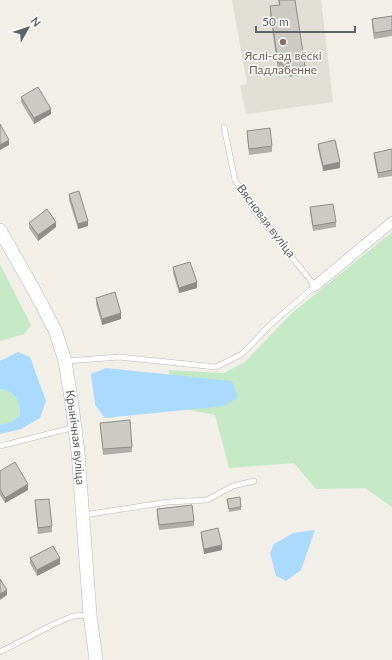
<svg xmlns="http://www.w3.org/2000/svg" width="392" height="660" viewBox="0 0 392 660" font-family="Lato,sans-serif">
<style>
.education{fill:#e1ded6}
.green{fill:#c5e8c5}
.water{fill:#aadaff}
.lines{fill:none;stroke-linecap:round;stroke-linejoin:round}
.service-casing{stroke:#b5b8bc;stroke-width:6}
.minor-casing{stroke:#b5b8bc;stroke-width:11}
.tertiary-casing{stroke:#b5b8bc;stroke-width:14}
.service{stroke:#fff;stroke-width:5}
.minor{stroke:#fff;stroke-width:10}
.tertiary{stroke:#fff;stroke-width:13}
.wall{fill:#afaea9}
.shaded-wall{fill:#8f8d8a}
.building{fill:#cccac5;stroke:#8f8d8a}
.education-dot{fill:#8d6e63;stroke:#fff;stroke-width:1.5}
.labels{text-anchor:middle;stroke-width:3;stroke-linejoin:round;paint-order:stroke}
.education-label{font-size:12px;fill:#785e54;stroke:#fff}
.street-label{font-size:12px;fill:#5f6368;stroke:#fff}
</style>
<rect width="100%" height="100%" fill="#f1efe8"/>
<path class="education" d="M232,0H321L333,102L246,114L240,85L247,84Z"/>
<path class="green" d="M392,232V507L365,488L316,489L294,463L229,468L215,415L174,407L173,382L168,370L224,373L245,362L291,314Z
M0,264L31,325L24,334L0,341Z
M0,389C15,391 20,401 20,415L11,422L0,425Z"/>
<path class="water" d="M18,352L30,357L46,401L40,418L21,429L0,434V425L11,422L20,415C20,401 15,391 0,389V361Z
M106,368L232,381L238,397L225,406L105,418L95,405L91,374Z
M315,530L301,570L286,581L276,576L270,553L274,544L293,533Z"/>
<g class="lines">
<defs>
<path id="service" d="M66,361L119,357L216,367L242,354L270,325L315,286L256,213L235,180L224,127
M0,446L75,427
M84,515L168,502L207,500L233,486L254,481
M0,652L52,625L73,616L89,615"/>
<path id="minor" d="M315,286L392,222"/>
<g id="tertiary">
<path id="s1" d="M0,230L35,292L55,330L65,361L71,398L78,452L90,615L96,660"/>
</g>
</defs>
<use href="#service" class="service-casing"/>
<use href="#minor" class="minor-casing"/>
<use href="#tertiary" class="tertiary-casing"/>
<use href="#service" class="service"/>
<use href="#minor" class="minor"/>
<use href="#tertiary" class="tertiary"/>
</g>
<path class="wall" d="M278,0H295L305,66V74L289,77L288,69L278,71L270,14V6L279,5Z
M392,16V36L374,39L372,25V19Z
M21,97L51,114L34,124L21,102Z
M247,131L272,146V152L249,155L247,136Z
M318,144L340,168L323,171L318,149Z
M392,149V176L378,178L374,158V153Z
M69,194L88,226L78,229L69,200Z
M310,207L336,222V227L313,231L310,213Z
M29,223L56,227L38,241L29,228Z
M173,267L197,288L179,293L173,273Z
M96,298L121,319L102,325L96,304Z
M100,423L132,447V452L103,455Z
M0,471L28,490L5,503L0,495Z
M227,499L241,507V510L229,512Z
M35,500L52,526V532L38,534L35,506Z
M157,509L194,521V526L159,530L157,515Z
M201,532L222,550L204,554L201,538Z
M30,558L60,564L37,576L30,563Z"/>
<path class="shaded-wall" d="M51,109V114L34,124V118Z
M9,140V145L0,150V145Z
M340,162V168L323,171V166Z
M88,221V226L78,229V224Z
M56,222V227L38,241V235Z
M197,282V288L179,293V288Z
M121,313V319L102,325V319Z
M28,484V490L5,503V498Z
M222,545V550L204,554V549Z
M60,558V564L37,576V570Z
M7,590V595L0,600V594Z"/>
<path class="building" d="M279,0H295L305,66L289,69L288,61L278,63L270,6L280,5Z
M392,16V30L374,33L372,19Z
M38,87L51,109L34,118L21,97Z
M0,124L9,140L0,145Z
M270,128L272,146L249,149L247,131Z
M335,140L340,162L323,166L318,144Z
M392,149V170L378,173L374,153Z
M79,191L88,221L78,224L69,194Z
M333,204L336,222L313,226L310,207Z
M47,209L56,222L38,235L29,223Z
M190,262L197,282L179,288L173,267Z
M115,292L121,313L102,319L96,298Z
M130,420L132,447L103,449L100,423Z
M15,462L28,484L5,498L0,489V471Z
M240,497L241,507L229,509L227,499Z
M49,499L52,526L38,528L35,500Z
M192,505L194,521L159,525L157,509Z
M218,528L222,545L204,549L201,532Z
M53,546L60,558L37,570L30,558Z
M0,579L7,590L0,594Z"/>
<circle class="education-dot" cx="283" cy="42" r="4"/>
<g class="labels">
<g class="education-label">
<text x="283" y="60">Яслі-сад вёскі<tspan x="283" dy="14">Падлабенне</tspan></text>
</g>
<g class="street-label">
<text transform="translate(266 221) rotate(53)" y="4">Вясновая вуліца</text>
<text dy="4" stroke="none"><textPath href="#s1" startOffset="224">Крынічная вуліца</textPath></text>
</g>
</g>
<g transform="translate(28 28) rotate(51)" stroke="#ffffff" stroke-width="3" paint-order="stroke">
<path d="M0-3L7 15L0 10L-7 15Z" fill="#5f6368"/>
<text y="-6" font-size="11" font-weight="bold" text-anchor="middle" fill="#5f6368">N</text>
</g>
<path d="M256 26v6h99v-6" fill="none" stroke="#5f6368" stroke-width="2"/>
<text x="262" y="26" font-size="12" fill="#5f6368" stroke="#ffffff" stroke-width="3" paint-order="stroke">50 m</text>
</svg>
